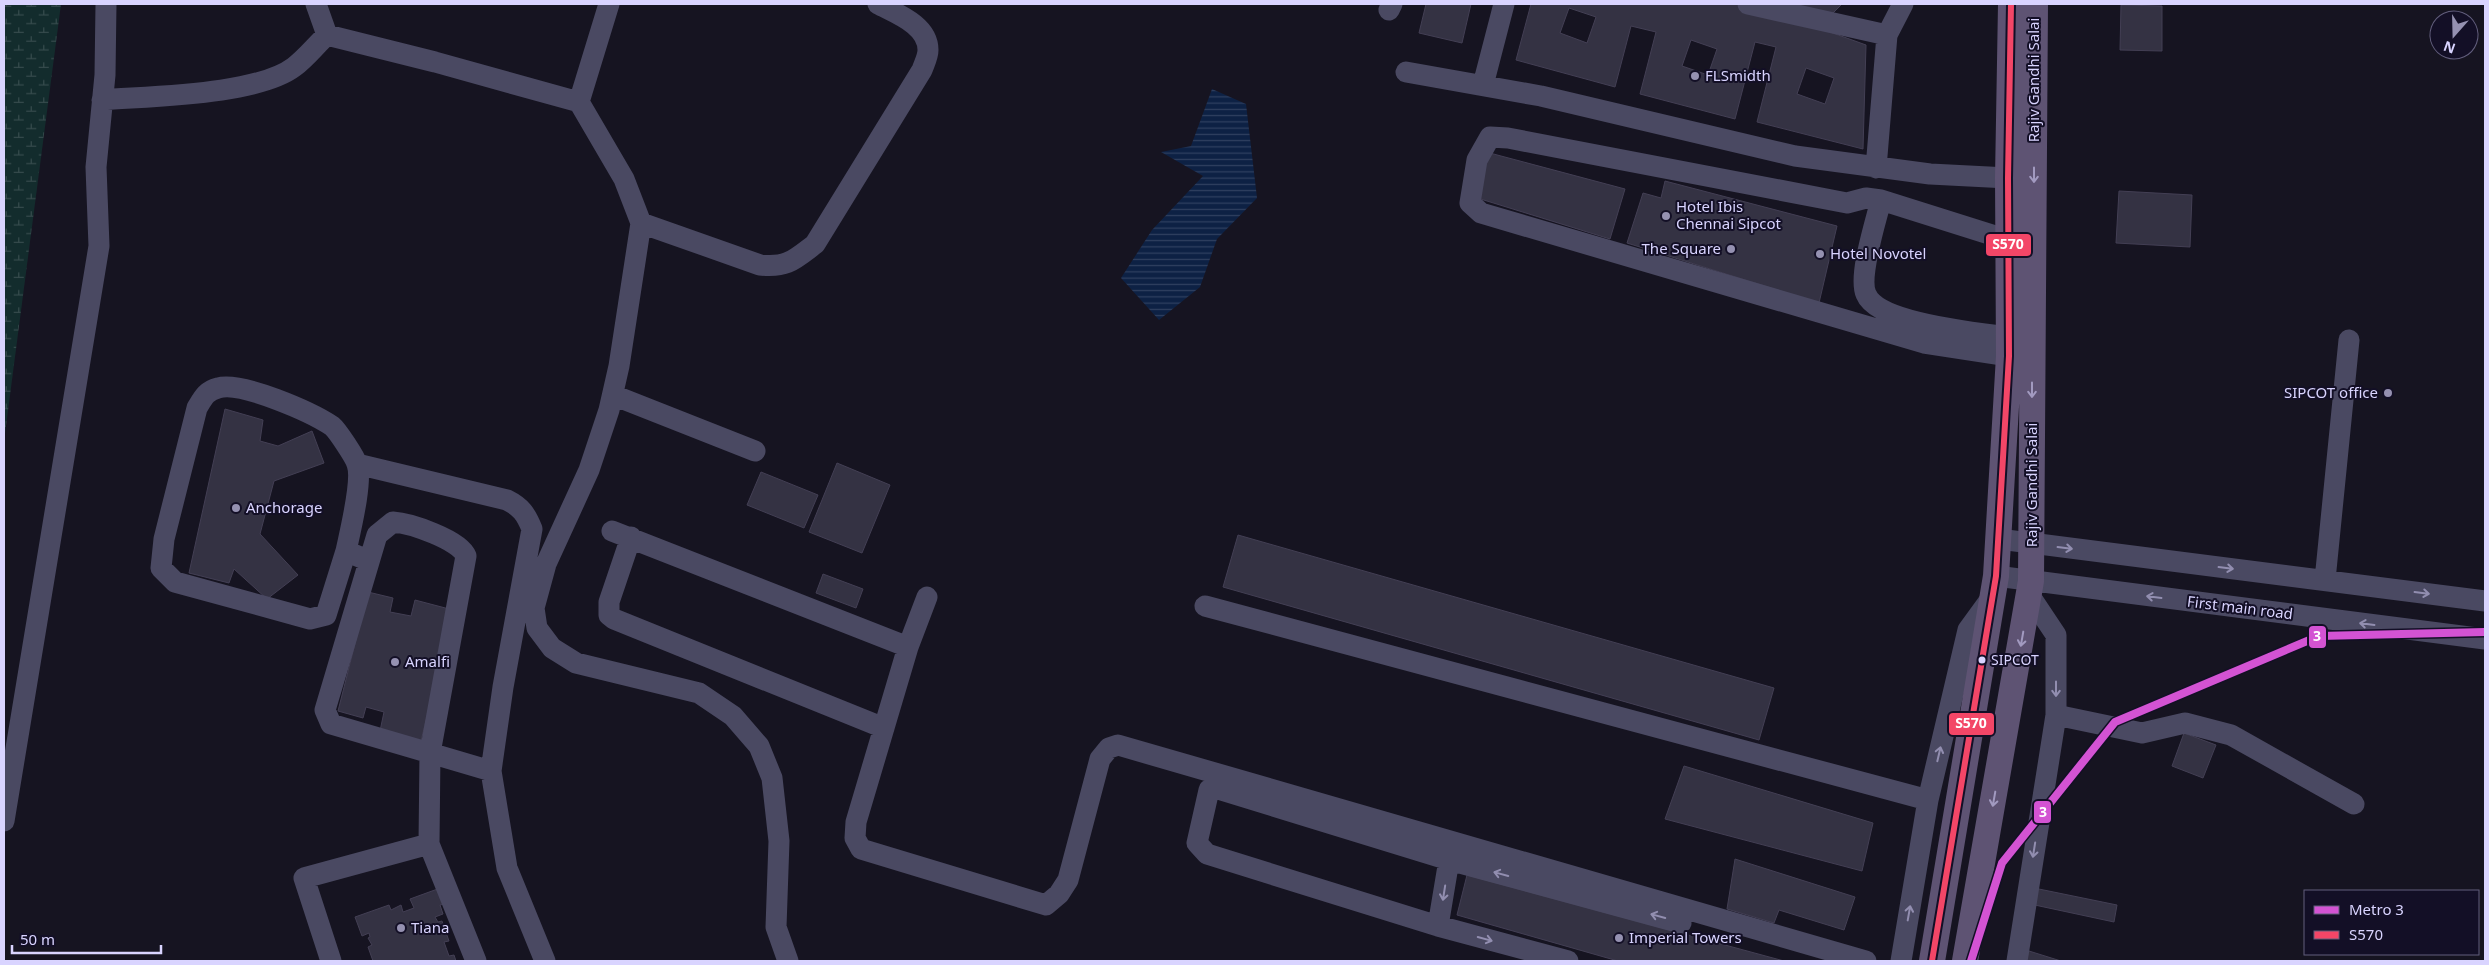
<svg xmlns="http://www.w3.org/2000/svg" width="2489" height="965" viewBox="0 0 2489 965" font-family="'Noto Sans',sans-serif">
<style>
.wetland{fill:url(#wetland-marsh)}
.water{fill:url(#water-rules)}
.building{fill:#343243;stroke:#433f54;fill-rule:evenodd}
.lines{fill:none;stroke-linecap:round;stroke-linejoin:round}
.minor{stroke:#4a4962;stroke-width:21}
.major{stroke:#5e5373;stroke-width:26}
.bus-1-casing{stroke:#130f26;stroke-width:10}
.bus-1{stroke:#f34667;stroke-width:6}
.metro-1-casing{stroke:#130f26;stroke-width:11}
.metro-1{stroke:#d353d3;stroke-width:8}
.oneway{stroke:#a29ac0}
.oneway2{stroke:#928eb0}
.poi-dot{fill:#9591b1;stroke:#130f26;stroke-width:2}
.bus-dot{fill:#d9d4ff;stroke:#130f26;stroke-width:2}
.labels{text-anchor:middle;stroke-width:4;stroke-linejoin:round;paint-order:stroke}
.bus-label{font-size:14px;fill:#d9d4ff;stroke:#130f26;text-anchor:start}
.poi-label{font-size:15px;fill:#d9d4ff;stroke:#130f26;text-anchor:start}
.street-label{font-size:15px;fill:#d9d4ff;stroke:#130f26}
.line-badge{stroke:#130f26;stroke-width:2}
.badge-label{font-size:14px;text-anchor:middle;font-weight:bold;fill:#fff}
</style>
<defs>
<pattern id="wetland-marsh" width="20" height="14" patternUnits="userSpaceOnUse" patternTransform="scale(1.25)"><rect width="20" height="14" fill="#132c2d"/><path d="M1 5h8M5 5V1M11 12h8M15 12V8" fill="none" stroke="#354a4c"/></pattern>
<pattern id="water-rules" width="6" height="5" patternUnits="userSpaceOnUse" patternTransform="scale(1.25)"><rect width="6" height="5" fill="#0d2144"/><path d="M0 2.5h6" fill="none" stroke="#304060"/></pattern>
</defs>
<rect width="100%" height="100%" fill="#161421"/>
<path class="wetland" d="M4,4H61L4,441Z"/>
<path class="water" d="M1212,89L1246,104L1257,198L1217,239L1200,287L1159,320L1121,278L1152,230L1203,176L1161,152L1191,146Z"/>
<path class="building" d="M1426,4H1471L1462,43L1419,33Z
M1531,4H1842L1832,14L1830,32L1866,45L1863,149L1757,122L1776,47L1755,42L1735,119L1640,94L1656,32L1631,26L1615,87L1516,60ZM1569,8L1596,17L1587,43L1560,33ZM1691,40L1717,49L1708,75L1682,66ZM1806,68L1834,78L1825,104L1797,94Z
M2121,5L2162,6V51L2120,50Z
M1486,152L1625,189L1610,239L1474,197Z
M1665,181L1837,226L1819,303L1627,243L1643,193L1661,198Z
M2119,191L2192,195L2190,247L2116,243Z
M225,409L263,420L260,441L278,446L312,431L324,463L274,481L260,534L298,575L267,599L234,569L229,583L189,573Z
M837,463L890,485L862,553L809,532Z
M761,472L818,495L804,528L747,505Z
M1238,535L1774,688L1759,740L1223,587Z
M823,574L863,589L856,608L816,593Z
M368,592L393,598L390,612L411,616L415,600L453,610L421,741L380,731L384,712L366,707L363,718L338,711Z
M2184,733L2216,745L2203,778L2172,766Z
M1684,766L1873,823L1862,871L1665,819Z
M1735,859L1855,897L1844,930L1779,910L1774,923L1727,909Z
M1467,875L1784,961H1618L1457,915Z
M443,887L448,903L440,905L443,914L435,917L438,922L442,921L449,941L444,942L449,956L454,955L456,961H373L368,947L372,945L368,938L370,937L369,933L362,936L355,917L389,905L391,910L401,905L403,912L414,908L410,899Z
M2034,888L2117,905L2114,922L2030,904Z
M2029,951L2061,961H2026Z"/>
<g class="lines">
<path class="minor" d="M316,4L327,35L435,62L579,102L624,179L641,223L619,366L609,410L589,470L546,564L534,608L537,628L552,648L576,663L699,693L733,716L759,746L772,778L779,841L776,927L788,961
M1748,4L1887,35
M1389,10L1392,4
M1406,72L1541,96L1795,156L1930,174L2008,178
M1483,85L1504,4
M102,100C151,96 257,95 294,67C306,58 316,45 327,35
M579,102L609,4
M1876,168L1887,35L1903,4
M1881,200C1876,221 1858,276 1866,294C1878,324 1978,333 2009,337
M641,223L760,265C787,268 794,260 815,244L922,70C924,64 928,57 928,50C928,25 897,14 878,4
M2008,240L1881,200L1866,198L1847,203L1508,138L1490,137L1477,160L1470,203L1481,213L1924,343L2009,356L2024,357
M613,395L755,451
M357,464L507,500C521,507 526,514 532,529L503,687L491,771L507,868L545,961
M393,522C410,523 460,540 466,556L430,753L331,724L325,710L377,535Z
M612,531L908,647
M631,537L609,602V615L614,619L884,728
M1999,539L2485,601
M346,551C350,532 363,480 357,464C355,457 337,430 332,426C311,412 241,381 218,388C206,391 203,398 197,408L164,539L161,568L175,582L310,619L326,615L346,551L369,561
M1996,576L2485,639
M2325,580L2349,340
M927,597L908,647L856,822L855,838L861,849L1046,905L1059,894L1068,880L1100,759L1109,748L1118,745L1866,961
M1205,606L1928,800
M2056,715L2142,733L2185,723L2231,735L2354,804
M4,821L99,246L96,167L105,75L106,4
M1438,926L1449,860
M331,961L304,878L429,844
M476,961L429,844L430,753L491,771
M1568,961L1438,926L1207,854L1197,843L1209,790L1218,789L1449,860L1681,923
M1901,961L1928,800L1968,630L1992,597
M2017,961L2056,715V635L2030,596"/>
<path class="major" d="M1932,961L1996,576L2009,356L2008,178L2011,4
M1965,961L2031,581L2035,4"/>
<defs>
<path id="bus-1" d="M1932,961L1996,576L2009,356L2008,178L2011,4"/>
</defs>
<use href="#bus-1" class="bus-1-casing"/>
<use href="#bus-1" class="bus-1"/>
<defs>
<path id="metro-1" d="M1971,961L2002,863L2115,722L2319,636L2485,632"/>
</defs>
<use href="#metro-1" class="metro-1-casing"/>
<use href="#metro-1" class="metro-1"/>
</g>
<defs><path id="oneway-shaft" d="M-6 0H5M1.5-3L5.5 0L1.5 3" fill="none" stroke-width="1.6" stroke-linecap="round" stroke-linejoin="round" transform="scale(1.25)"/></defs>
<g class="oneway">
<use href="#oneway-shaft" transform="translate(2034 175) rotate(90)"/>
<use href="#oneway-shaft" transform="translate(2032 390) rotate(90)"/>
<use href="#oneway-shaft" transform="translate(2022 639) rotate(100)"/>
<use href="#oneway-shaft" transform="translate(1994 799) rotate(100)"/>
</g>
<g class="oneway2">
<use href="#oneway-shaft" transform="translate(2065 548) rotate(7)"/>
<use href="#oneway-shaft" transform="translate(2226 568) rotate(7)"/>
<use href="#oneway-shaft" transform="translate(2422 593) rotate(7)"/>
<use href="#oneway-shaft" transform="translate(2154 597) rotate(-173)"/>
<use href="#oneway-shaft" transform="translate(2367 624) rotate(-173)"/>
<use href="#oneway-shaft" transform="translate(2056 689) rotate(90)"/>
<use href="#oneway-shaft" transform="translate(1939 754) rotate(-77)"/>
<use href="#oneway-shaft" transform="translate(2034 850) rotate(99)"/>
<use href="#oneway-shaft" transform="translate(1501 874) rotate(-165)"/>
<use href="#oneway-shaft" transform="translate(1444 893) rotate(99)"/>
<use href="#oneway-shaft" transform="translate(1909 913) rotate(-80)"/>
<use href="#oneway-shaft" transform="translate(1658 916) rotate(-165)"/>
<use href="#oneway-shaft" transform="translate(1485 939) rotate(15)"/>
</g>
<g class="poi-dot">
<circle cx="1695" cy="76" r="5"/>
<circle cx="1666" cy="216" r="5"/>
<circle cx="1731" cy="249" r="5"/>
<circle cx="1820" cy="254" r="5"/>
<circle cx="2388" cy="393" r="5"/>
<circle cx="236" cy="508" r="5"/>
<circle cx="395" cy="662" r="5"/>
<circle cx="401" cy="928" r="5"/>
<circle cx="1619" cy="938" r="5"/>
</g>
<circle class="bus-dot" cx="1982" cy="660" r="4.5"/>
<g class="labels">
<g class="bus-label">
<text x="1991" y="665">SIPCOT</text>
</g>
<g class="poi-label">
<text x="1705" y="81">FLSmidth</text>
<text x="1676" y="212">Hotel Ibis<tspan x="1676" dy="17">Chennai Sipcot</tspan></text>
<text x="1721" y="254" text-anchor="end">The Square</text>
<text x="1830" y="259">Hotel Novotel</text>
<text x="2378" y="398" text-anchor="end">SIPCOT office</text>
<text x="246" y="513">Anchorage</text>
<text x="405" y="667">Amalfi</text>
<text x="411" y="933">Tiana</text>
<text x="1629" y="943">Imperial Towers</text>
</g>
<g class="street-label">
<text transform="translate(2034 80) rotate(-90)" y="5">Rajiv Gandhi Salai</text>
<text transform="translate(2032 485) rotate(-90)" y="5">Rajiv Gandhi Salai</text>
<text transform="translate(2240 608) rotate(7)" y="5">First main road</text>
</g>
</g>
<g class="line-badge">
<rect x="1985" y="233" width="47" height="24" rx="5" fill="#f34667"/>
<rect x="2308" y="625" width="19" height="24" rx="5" fill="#d353d3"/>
<rect x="1948" y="712" width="47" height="24" rx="5" fill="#f34667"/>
<rect x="2033" y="800" width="19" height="24" rx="5" fill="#d353d3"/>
</g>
<g class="badge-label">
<text x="2008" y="249">S570</text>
<text x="2317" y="641">3</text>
<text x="1971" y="728">S570</text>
<text x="2043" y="817">3</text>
</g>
<rect width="2489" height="965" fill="none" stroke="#d9d4ff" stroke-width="10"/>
<rect x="2304" y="890" width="175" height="65" fill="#130f26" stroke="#625e7d"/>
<rect x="2314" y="906" width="25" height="8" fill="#d353d3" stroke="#625e7d"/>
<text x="2349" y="915" font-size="15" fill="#d9d4ff">Metro 3</text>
<rect x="2314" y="931" width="25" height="8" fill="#f34667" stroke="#625e7d"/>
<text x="2349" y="940" font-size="15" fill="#d9d4ff">S570</text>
<g transform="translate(2454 35) rotate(200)"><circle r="24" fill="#130f26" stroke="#625e7d"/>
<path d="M0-4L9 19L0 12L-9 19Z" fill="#9591b1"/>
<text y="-8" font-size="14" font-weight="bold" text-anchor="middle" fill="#d9d4ff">N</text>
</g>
<path d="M12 945v8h149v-8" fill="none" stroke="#d9d4ff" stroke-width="2.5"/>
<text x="20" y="945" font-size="15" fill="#d9d4ff" stroke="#130f26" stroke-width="4" paint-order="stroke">50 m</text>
</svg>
